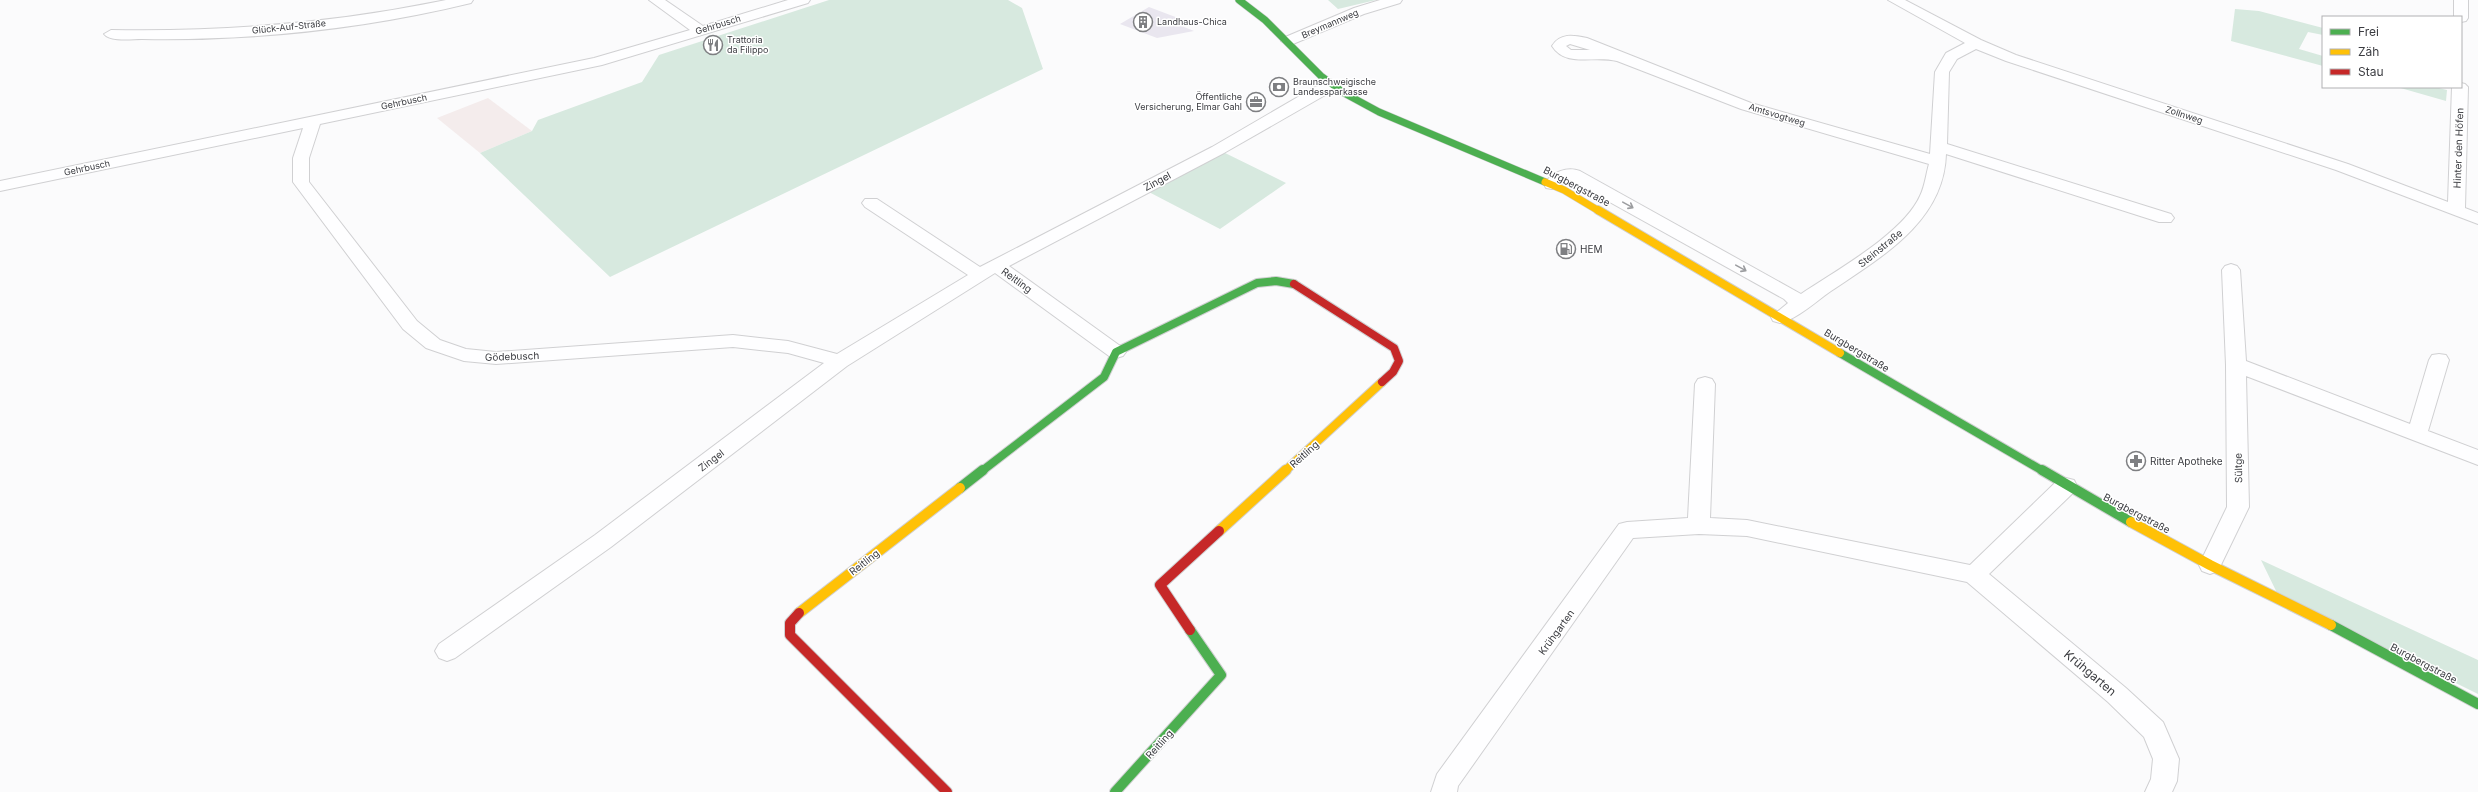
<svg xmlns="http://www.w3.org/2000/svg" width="2478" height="792" viewBox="0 0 2478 792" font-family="Inter,sans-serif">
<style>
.industrial{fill:#f4ecec}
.green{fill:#d7e9df}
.building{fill:#e9e6ef}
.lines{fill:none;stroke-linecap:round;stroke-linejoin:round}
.street-casing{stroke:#d0d0d2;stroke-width:2}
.fast-far2-casing{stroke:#d0d0d2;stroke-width:8}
.fast-far1-casing{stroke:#d0d0d2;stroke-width:10}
.fast-casing{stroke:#d0d0d2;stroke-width:12}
.slow-far2-casing{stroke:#d0d0d2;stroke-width:8}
.slow-far1-casing{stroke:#d0d0d2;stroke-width:10}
.slow-casing{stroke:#d0d0d2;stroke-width:12}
.jam-far1-casing{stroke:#d0d0d2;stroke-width:10}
.jam-casing{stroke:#d0d0d2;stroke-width:12}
.street{fill:#fefeff;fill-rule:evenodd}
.fast-far2{stroke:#4caf50;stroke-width:7}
.fast-far1{stroke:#4caf50;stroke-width:8}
.fast{stroke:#4caf50;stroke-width:10}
.slow-far2{stroke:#ffc107;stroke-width:7}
.slow-far1{stroke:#ffc107;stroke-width:8}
.slow{stroke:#ffc107;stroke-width:10}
.jam-far1{stroke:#c62828;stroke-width:8}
.jam{stroke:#c62828;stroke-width:10}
.oneway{stroke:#9c9da0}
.labels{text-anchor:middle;stroke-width:3;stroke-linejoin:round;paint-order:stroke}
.far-poi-label{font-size:9px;fill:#3b3c41;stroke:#fff;text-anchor:start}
.far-street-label{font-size:9px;fill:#3b3c41;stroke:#fff}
.street-label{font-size:10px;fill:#3b3c41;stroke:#fff}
.poi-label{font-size:10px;fill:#3b3c41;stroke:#fff;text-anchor:start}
.near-street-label{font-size:12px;fill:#3b3c41;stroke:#fff}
</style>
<rect width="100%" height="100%" fill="#fbfbfc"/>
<path class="industrial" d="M488,98L532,131L480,153L437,118Z"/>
<path class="green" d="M829,0H1008L1022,8L1043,69L610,277L480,153L532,131L538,120L642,82L659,55Z
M1328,0H1376L1338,9Z
M2235,9L2259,11L2323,28V35L2308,32L2299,49L2323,56V66L2231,41Z
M2397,87H2435L2447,90L2446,101Z
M1221,151L1286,183L1220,229L1145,190Z
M2261,560L2478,660V694L2278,595Z"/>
<path class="building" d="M1149,7L1186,21L1179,25L1194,31L1157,38L1120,24Z"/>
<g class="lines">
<defs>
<path id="street" d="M446,0H473L471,3C364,29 251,41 142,39C132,39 110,42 104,34L111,30C224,32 335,23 446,0Z
M649,0H665L703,26L788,0H810L808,3L602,65L320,124L309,158V182L417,321L440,340L466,349L496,352L733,335L788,341L837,354L968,275L865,207L862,203L865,199H877L980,267L1212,147L1315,87L1333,81L1341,86L1224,153L1009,266L1123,348L1126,352L1123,356L1116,358L1109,356L995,273L847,366L611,547L455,658L447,661L439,658L435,651L439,644L595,535L824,363L788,353L733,347L496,364L464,361L426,348L403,329L293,182V158L303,128L0,191V181L594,58L690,30Z
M1380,0H1402L1400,3L1364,14L1293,44L1288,45L1281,41L1283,38L1354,8Z
M1888,0H1905L1981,40L2016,55L2348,164L2448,202L2452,87H2461V83L2465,84L2468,87L2465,208L2478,213V224L2336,170L2006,61L1976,49L1957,59L1949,72L1947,144L2171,214L2174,218L2171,222H2159L1946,154C1944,222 1881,257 1831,291C1815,302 1799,318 1780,323L1773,321L1771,317L1788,303L1784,299L1570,180L1552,189L1546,188L1544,184C1552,172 1567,166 1580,171L1801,294C1835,271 1903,234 1920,196C1925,186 1926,174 1929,164L1741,109L1617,61C1593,55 1566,68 1552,46C1560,33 1573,35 1587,38L1751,103L1930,154L1935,72L1946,53L1965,43ZM1570,44L1590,50H1571L1566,46Z
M2454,0H2468V18L2466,21L2461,22V17H2454Z
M2231,264L2237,266L2240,270L2246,361L2410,424L2429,360L2432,355L2439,354L2446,355L2449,360L2428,431L2478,450V465L2246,376L2249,507L2218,571L2210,574L2202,571L2199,565L2227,507L2226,365L2222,270L2225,266Z
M1705,377L1712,379L1715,384L1710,518L1747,520L1970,565L2058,480L2066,478L2074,480L2077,486L2074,492L1989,574L2126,688L2163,722L2179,759L2177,781L2172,792H2145L2151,779L2153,759L2144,737L2108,702L1967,582L1747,536L1699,534L1633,538L1458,786L1457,792H1431L1437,774L1619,524L1627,522L1688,518L1695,384L1698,379Z"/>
<path id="fast-far2" d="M1239,0L1265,20L1321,76L1344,93L1379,112L1545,182"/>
<path id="fast-far1" d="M1840,353L2043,471
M982,471L1104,377L1116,352L1257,283L1276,281L1294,284"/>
<path id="fast" d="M2042,470L2131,522
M960,488L983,470
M2331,625L2478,704
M1115,792L1221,675L1190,630"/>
<path id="slow-far2" d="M1545,182L1564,190L1599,211"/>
<path id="slow-far1" d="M1598,210L1840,353
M1285,471L1382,382"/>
<path id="slow" d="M2131,522L2210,565L2331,625
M1219,531L1286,470
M799,613L960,488"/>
<path id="jam-far1" d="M1294,284L1394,348L1399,361L1393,372L1382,382"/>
<path id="jam" d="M799,613L790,623V635L947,792
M1190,630L1160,585L1219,531"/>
</defs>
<use href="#street" class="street-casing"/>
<use href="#fast-far2" class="fast-far2-casing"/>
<use href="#fast-far1" class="fast-far1-casing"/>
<use href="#fast" class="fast-casing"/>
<use href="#slow-far2" class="slow-far2-casing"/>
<use href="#slow-far1" class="slow-far1-casing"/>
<use href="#slow" class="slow-casing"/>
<use href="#jam-far1" class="jam-far1-casing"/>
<use href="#jam" class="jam-casing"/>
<use href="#street" class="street"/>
<use href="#fast-far2" class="fast-far2"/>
<use href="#fast-far1" class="fast-far1"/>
<use href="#fast" class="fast"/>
<use href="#slow-far2" class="slow-far2"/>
<use href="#slow-far1" class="slow-far1"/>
<use href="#slow" class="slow"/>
<use href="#jam-far1" class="jam-far1"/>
<use href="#jam" class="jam"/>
</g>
<defs><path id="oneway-shaft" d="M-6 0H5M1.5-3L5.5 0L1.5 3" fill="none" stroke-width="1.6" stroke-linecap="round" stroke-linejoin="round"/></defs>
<g class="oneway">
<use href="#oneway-shaft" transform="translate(1628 205) rotate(29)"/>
<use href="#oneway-shaft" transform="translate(1741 268) rotate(29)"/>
</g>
<defs>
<symbol id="building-ring" viewBox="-11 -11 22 22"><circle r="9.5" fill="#fff" stroke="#7e7f82" stroke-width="1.5"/><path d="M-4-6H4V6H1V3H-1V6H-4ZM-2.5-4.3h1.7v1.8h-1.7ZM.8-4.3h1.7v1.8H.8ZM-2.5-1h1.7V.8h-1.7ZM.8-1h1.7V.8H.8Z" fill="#7e7f82"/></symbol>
<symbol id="restaurant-ring" viewBox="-11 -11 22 22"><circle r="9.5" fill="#fff" stroke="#7e7f82" stroke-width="1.5"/><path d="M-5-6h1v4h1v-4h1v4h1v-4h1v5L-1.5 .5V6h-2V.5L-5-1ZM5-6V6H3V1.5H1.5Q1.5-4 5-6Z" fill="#7e7f82"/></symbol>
<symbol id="bank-ring" viewBox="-11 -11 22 22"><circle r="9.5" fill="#fff" stroke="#7e7f82" stroke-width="1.5"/><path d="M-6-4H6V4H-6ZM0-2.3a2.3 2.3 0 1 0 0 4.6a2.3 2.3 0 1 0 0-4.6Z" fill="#7e7f82"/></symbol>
<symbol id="office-ring" viewBox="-11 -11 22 22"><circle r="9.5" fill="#fff" stroke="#7e7f82" stroke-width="1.5"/><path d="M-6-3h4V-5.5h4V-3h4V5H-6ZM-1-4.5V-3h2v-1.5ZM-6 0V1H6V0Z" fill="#7e7f82"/></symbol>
<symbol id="fuel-ring" viewBox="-11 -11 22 22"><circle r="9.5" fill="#fff" stroke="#7e7f82" stroke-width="1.5"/><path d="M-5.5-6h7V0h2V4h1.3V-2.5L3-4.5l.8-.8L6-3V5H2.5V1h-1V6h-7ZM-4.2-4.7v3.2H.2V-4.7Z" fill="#7e7f82"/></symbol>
<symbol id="pharmacy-ring" viewBox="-11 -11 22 22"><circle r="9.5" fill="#fff" stroke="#7e7f82" stroke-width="1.5"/><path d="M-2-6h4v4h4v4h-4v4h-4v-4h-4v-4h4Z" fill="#7e7f82"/></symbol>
</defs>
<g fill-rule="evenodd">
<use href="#building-ring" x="1132" y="11" width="22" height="22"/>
<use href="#restaurant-ring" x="702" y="34" width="22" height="22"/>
<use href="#bank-ring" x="1268" y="76" width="22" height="22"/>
<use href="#office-ring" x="1245" y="91" width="22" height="22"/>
<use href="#fuel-ring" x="1555" y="238" width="22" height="22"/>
<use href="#pharmacy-ring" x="2125" y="450" width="22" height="22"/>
</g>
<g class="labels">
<g class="far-poi-label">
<text x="1157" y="25">Landhaus-Chica</text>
<text x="727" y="43">Trattoria<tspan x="727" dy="10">da Filippo</tspan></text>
<text x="1293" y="85">Braunschweigische<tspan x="1293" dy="10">Landessparkasse</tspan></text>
<text x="1242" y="100" text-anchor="end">Öffentliche<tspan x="1242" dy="10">Versicherung, Elmar Gahl</tspan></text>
</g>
<g class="far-street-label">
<text transform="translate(1330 24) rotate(-23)" y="3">Breymannweg</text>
<text transform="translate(718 25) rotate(-17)" y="3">Gehrbusch</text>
<text transform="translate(289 27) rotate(-6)" y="3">Glück-Auf-Straße</text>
<text transform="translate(404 102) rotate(-12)" y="3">Gehrbusch</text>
<text transform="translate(1777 115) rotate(17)" y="3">Amtsvogtweg</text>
<text transform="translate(2184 115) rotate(18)" y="3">Zollnweg</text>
<text transform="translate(87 168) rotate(-12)" y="3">Gehrbusch</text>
</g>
<g class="street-label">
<text transform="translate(2458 148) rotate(-88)" y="4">Hinter den Höfen</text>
<text transform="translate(1157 181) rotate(-28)" y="4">Zingel</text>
<text transform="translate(1577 186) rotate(28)" y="4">Burgbergstraße</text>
<text transform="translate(1880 248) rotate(-39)" y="4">Steinstraße</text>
<text transform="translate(1017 280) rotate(36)" y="4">Reitling</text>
<text transform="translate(1857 350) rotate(31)" y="4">Burgbergstraße</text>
<text transform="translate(512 356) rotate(-2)" y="4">Gödebusch</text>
<text transform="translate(1304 454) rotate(-42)" y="4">Reitling</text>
<text transform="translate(711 460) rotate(-37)" y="4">Zingel</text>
<text transform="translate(2238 468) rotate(-91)" y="4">Sültge</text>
<text transform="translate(2137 513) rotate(28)" y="4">Burgbergstraße</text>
<text transform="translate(864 562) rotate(-38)" y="4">Reitling</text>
<text transform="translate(1556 632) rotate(-54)" y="4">Krühgarten</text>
<text transform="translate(2424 663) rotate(28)" y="4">Burgbergstraße</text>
<text transform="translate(1159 744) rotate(-48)" y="4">Reitling</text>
</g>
<g class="poi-label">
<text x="1580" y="253">HEM</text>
<text x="2150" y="465">Ritter Apotheke</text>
</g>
<g class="near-street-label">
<text transform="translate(2090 673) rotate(40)" y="4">Krühgarten</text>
</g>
</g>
<rect x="2322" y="16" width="140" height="72" fill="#ffffff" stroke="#b1b1b3"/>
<rect x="2330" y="29" width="20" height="6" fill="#4caf50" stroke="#b1b1b3"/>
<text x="2358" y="36" font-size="12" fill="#3b3c41">Frei</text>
<rect x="2330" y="49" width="20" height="6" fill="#ffc107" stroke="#b1b1b3"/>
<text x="2358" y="56" font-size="12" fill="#3b3c41">Zäh</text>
<rect x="2330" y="69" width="20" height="6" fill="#c62828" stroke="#b1b1b3"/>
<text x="2358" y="76" font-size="12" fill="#3b3c41">Stau</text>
</svg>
